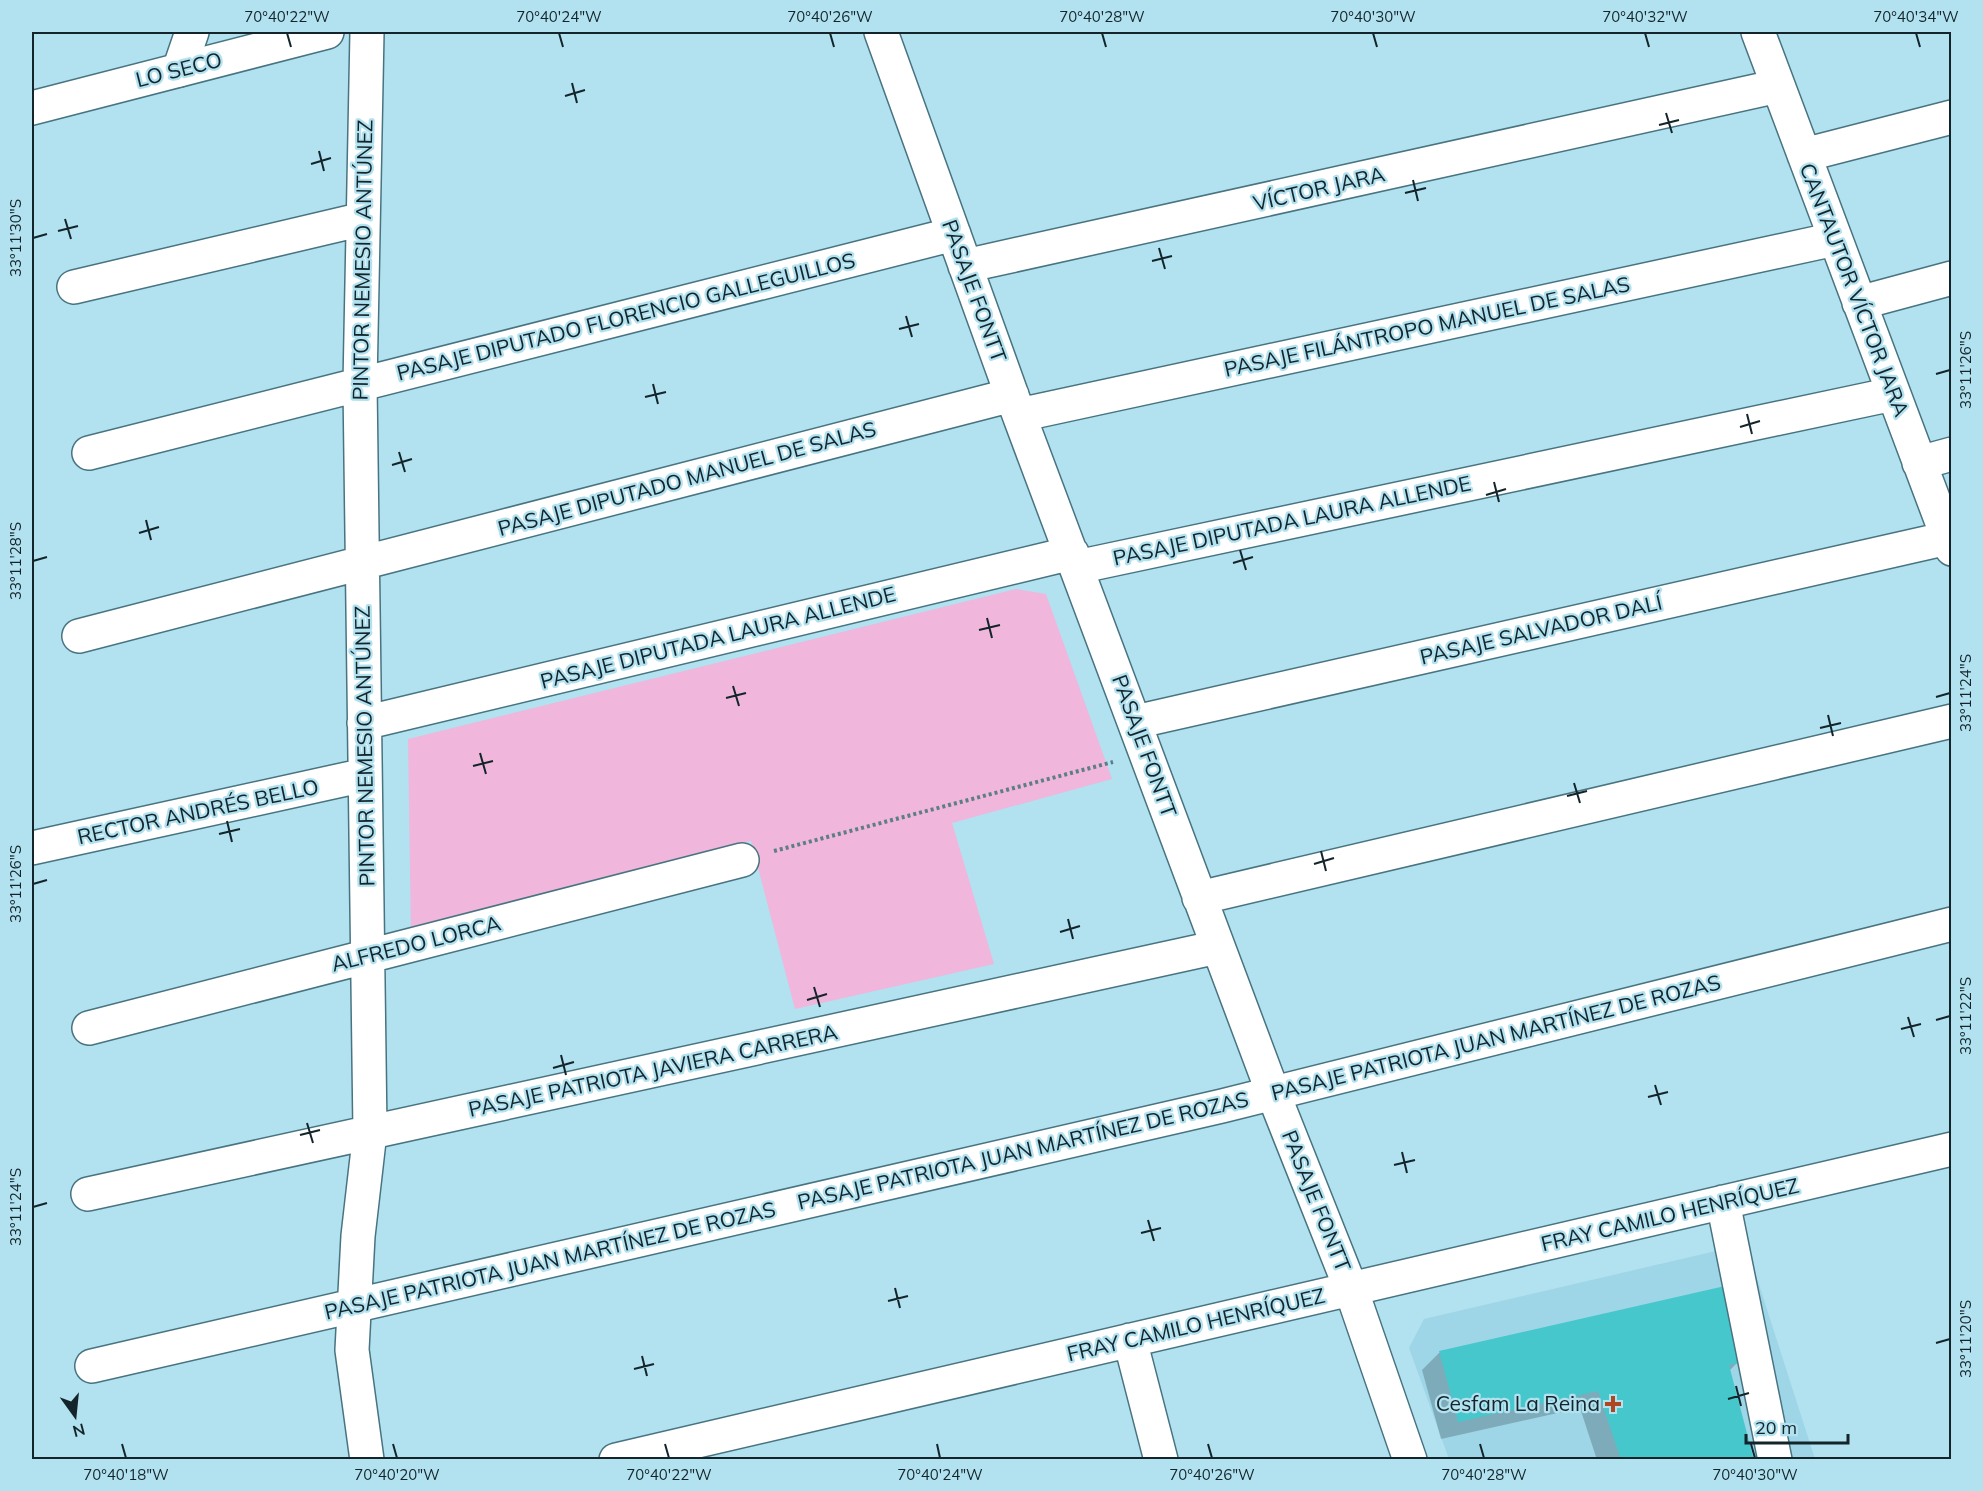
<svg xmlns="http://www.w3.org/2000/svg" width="1983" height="1491" viewBox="0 0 1983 1491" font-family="Mulish,sans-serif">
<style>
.built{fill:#9ed6e8}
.green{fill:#f0b6dc}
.shadow{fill:#0003}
.building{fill:#46c7cc}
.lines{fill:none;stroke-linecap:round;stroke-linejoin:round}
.minor-casing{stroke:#487481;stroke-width:36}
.major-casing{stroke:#487481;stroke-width:36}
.path{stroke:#5e7e87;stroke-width:4;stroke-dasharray:3 3;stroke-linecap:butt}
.minor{stroke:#fff;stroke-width:33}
.major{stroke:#fff;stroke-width:33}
.ticks{fill:none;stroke:#13252a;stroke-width:2}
.poi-dot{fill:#ae4721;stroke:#b2e1f0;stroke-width:2}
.labels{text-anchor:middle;stroke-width:4.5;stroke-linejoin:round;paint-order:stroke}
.street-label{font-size:21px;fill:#13252a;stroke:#b2e1f0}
.poi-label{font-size:21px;fill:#13252a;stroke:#b2e1f0;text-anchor:end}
.neatline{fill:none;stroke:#13252a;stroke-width:2}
.ticks-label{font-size:15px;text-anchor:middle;fill:#13252a}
</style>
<rect width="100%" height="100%" fill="#b2e1f0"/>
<path class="built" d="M1746,1244L1815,1459H1449L1409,1348L1424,1319Z"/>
<path class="green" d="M1016,589L1046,594L1112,779L952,823L994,964L795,1009L751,841L411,934L408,739Z"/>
<path class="shadow" d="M1723,1288L1738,1362L1729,1371L1752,1460H1597L1580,1408L1441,1439L1422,1370L1439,1353Z"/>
<path class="building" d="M1725,1286L1739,1363L1729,1365L1754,1460H1621L1598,1391L1458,1422L1439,1351Z"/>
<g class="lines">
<defs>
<path id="minor" d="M881,32L1019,415L1273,1093L1351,1289L1410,1460
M1758,32L1952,549
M179,70L192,32
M1804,155L1952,117
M965,266L1778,86
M74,287L363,219
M1859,303L1952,278
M1019,415L1835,239
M89,453L954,234
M1919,463L1952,454
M1077,567L1893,394
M79,636L1012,395
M1135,722L1948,538
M364,723L1072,553
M32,848L365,775
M1199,898L1952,721
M89,1028L742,860
M88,1194L1218,947
M1723,1202L1775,1460
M1130,1340L1161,1460
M92,1366L1222,1106L1952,924
M367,1460L352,1350L358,1236L370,1132L360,384L367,32
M616,1460L1952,1149"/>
<path id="major" d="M32,108L327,32"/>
</defs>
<use href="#minor" class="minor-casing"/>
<use href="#major" class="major-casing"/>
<path class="path" d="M774,851L1113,762"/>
<use href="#minor" class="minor"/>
<use href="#major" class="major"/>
</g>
<path class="ticks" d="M287,33L291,47M559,33L563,47M830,33L834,47M1102,33L1106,47M1373,33L1377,47M1645,33L1649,47M1916,33L1920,47M572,83L577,103M565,96L585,90M1666,113L1672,133M1659,125L1679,120M319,151L324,171M311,164L331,158M1413,180L1418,201M1405,193L1426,188M65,219L71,239M58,231L78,226M33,238L47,234M1159,248L1165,269M1152,261L1172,256M906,316L912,337M899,329L919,324M1936,374L1950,370M653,384L658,404M645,397L666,392M1747,414L1752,434M1740,427L1760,421M399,452L405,472M392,465L412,459M1494,482L1499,502M1486,495L1506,489M146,520L151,540M139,533L159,527M1240,550L1246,570M33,561L47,557M1233,563L1253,557M987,618L992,638M979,630L1000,625M733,686L739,706M1936,697L1950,693M726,698L746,693M1828,715L1833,736M1820,728L1841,723M480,753L486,774M473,766L493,761M1574,783L1580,803M1567,796L1587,791M227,821L232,842M219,834L240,829M1321,851L1326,871M1314,864L1334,858M33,884L47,880M1068,919L1073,939M1060,932L1080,926M814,987L820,1007M807,1000L827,994M1908,1017L1914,1037M1936,1020L1950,1016M1901,1029L1921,1024M561,1055L566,1075M553,1068L574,1062M1655,1085L1661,1105M1648,1097L1668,1092M307,1123L313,1143M300,1135L320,1130M1402,1152L1407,1173M1394,1165L1415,1160M33,1207L47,1203M1148,1220L1154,1241M1141,1233L1161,1228M895,1288L900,1308M888,1301L908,1296M1936,1343L1950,1339M642,1356L647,1376M634,1369L654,1364M1736,1386L1741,1406M1728,1399L1749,1393M122,1444L126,1458M393,1444L397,1458M665,1444L669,1458M937,1444L940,1458M1208,1444L1212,1458M1480,1444L1484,1458M1751,1444L1755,1458"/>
<path class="poi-dot" d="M1610 1395h6v6h6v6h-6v6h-6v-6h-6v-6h6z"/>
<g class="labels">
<g class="street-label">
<text transform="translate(179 70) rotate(-14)" y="7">LO SECO</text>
<text transform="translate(1319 189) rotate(-13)" y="7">VÍCTOR JARA</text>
<text transform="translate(363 260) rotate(-89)" y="7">PINTOR NEMESIO ANTÚNEZ</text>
<text transform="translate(1854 290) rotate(69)" y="7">CANTAUTOR VÍCTOR JARA</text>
<text transform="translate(974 291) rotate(70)" y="7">PASAJE FONTT</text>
<text transform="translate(626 317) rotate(-14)" y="7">PASAJE DIPUTADO FLORENCIO GALLEGUILLOS</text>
<text transform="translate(1427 327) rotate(-12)" y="7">PASAJE FILÁNTROPO MANUEL DE SALAS</text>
<text transform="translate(687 479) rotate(-15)" y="7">PASAJE DIPUTADO MANUEL DE SALAS</text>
<text transform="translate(1292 521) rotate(-12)" y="7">PASAJE DIPUTADA LAURA ALLENDE</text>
<text transform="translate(1541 630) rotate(-13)" y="7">PASAJE SALVADOR DALÍ</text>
<text transform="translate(718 638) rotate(-14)" y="7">PASAJE DIPUTADA LAURA ALLENDE</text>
<text transform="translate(365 746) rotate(-91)" y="7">PINTOR NEMESIO ANTÚNEZ</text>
<text transform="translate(1144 746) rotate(70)" y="7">PASAJE FONTT</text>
<text transform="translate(198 812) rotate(-12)" y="7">RECTOR ANDRÉS BELLO</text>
<text transform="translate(416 944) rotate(-14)" y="7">ALFREDO LORCA</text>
<text transform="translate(1496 1038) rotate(-14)" y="7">PASAJE PATRIOTA JUAN MARTÍNEZ DE ROZAS</text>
<text transform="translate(653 1071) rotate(-12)" y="7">PASAJE PATRIOTA JAVIERA CARRERA</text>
<text transform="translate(1023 1151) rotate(-13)" y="7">PASAJE PATRIOTA JUAN MARTÍNEZ DE ROZAS</text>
<text transform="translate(1316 1201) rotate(68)" y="7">PASAJE FONTT</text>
<text transform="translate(1670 1215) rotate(-13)" y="7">FRAY CAMILO HENRÍQUEZ</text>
<text transform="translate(550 1261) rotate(-13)" y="7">PASAJE PATRIOTA JUAN MARTÍNEZ DE ROZAS</text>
<text transform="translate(1196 1325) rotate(-13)" y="7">FRAY CAMILO HENRÍQUEZ</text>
</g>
<g class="poi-label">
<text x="1600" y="1411">Cesfam La Reina</text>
</g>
</g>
<rect width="1983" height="1491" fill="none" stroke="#b2e1f0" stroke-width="66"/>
<g transform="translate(75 1416) rotate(165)" stroke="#b2e1f0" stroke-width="4.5" paint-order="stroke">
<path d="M0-4.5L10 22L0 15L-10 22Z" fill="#13252a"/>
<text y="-9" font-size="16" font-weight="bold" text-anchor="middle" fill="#13252a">N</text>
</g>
<path d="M1746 1434v9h102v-9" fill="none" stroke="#13252a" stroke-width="3"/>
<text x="1755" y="1434" font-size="18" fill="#13252a" stroke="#b2e1f0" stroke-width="4.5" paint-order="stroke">20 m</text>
<rect x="33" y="33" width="1917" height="1425" class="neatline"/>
<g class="ticks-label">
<text x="287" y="22">70°40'22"W</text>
<text x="559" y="22">70°40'24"W</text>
<text x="830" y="22">70°40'26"W</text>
<text x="1102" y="22">70°40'28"W</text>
<text x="1373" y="22">70°40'30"W</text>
<text x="1645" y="22">70°40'32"W</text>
<text x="1916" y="22">70°40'34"W</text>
<text transform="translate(16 238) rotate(-90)" y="5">33°11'30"S</text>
<text transform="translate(1966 370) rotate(-90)" y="5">33°11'26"S</text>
<text transform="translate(16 561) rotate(-90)" y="5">33°11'28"S</text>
<text transform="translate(1966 693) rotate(-90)" y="5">33°11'24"S</text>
<text transform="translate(16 884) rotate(-90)" y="5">33°11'26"S</text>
<text transform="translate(1966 1016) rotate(-90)" y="5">33°11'22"S</text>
<text transform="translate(16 1207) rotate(-90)" y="5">33°11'24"S</text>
<text transform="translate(1966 1339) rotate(-90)" y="5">33°11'20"S</text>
<text x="126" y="1480">70°40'18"W</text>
<text x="397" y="1480">70°40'20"W</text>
<text x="669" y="1480">70°40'22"W</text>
<text x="940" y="1480">70°40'24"W</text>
<text x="1212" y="1480">70°40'26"W</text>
<text x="1484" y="1480">70°40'28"W</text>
<text x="1755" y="1480">70°40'30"W</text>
</g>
</svg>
